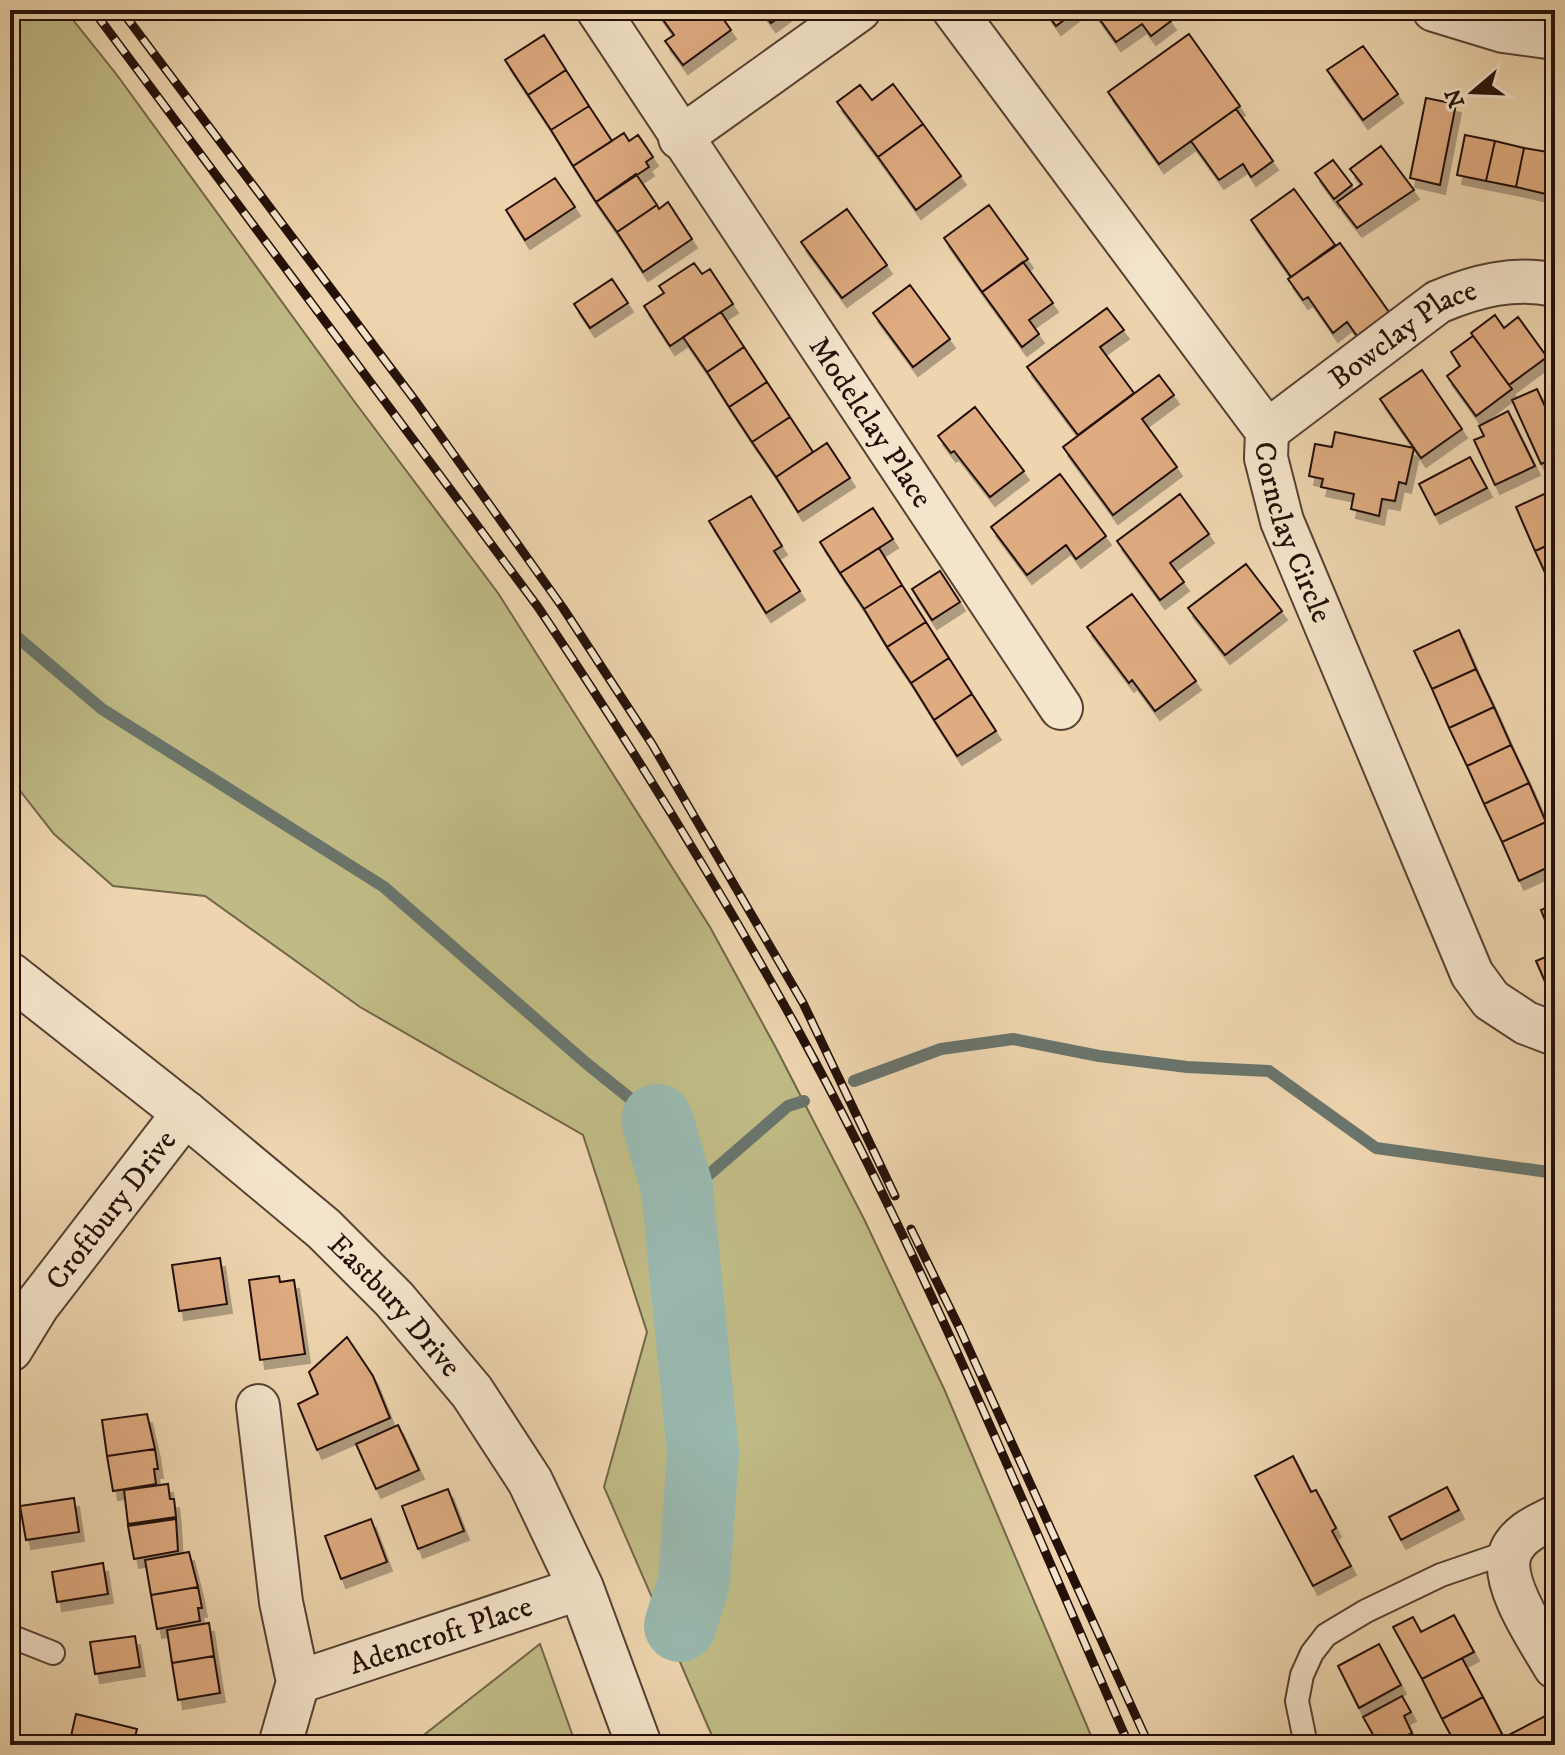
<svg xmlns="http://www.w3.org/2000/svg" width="1565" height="1755" viewBox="0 0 1565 1755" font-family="'IM FELL DW Pica',serif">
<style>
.green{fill:#c0bb86;stroke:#726648;stroke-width:2}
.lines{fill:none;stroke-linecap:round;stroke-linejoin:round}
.stream{stroke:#6a756c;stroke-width:12}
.river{stroke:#99b8ae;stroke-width:72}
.building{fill:#dfab81;stroke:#241009;stroke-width:2;filter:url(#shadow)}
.service-casing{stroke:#564132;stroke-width:26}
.minor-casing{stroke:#564132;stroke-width:46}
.tertiary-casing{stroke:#564132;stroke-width:48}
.service{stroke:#f4e4cb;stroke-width:22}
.minor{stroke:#f4e4cb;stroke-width:42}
.tertiary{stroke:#f4e4cb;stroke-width:44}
.rail-casing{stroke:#241009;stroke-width:9}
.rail{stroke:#f4e4cb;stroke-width:6;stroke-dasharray:18;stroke-linecap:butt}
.labels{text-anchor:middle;stroke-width:6;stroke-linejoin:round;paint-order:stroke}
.street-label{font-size:30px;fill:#241009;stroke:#f4e4cb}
</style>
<defs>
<filter id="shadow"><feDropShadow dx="5" dy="9" stdDeviation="0" flood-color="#0004"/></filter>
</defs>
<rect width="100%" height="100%" fill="#eed5af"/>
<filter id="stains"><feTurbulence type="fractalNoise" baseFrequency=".0025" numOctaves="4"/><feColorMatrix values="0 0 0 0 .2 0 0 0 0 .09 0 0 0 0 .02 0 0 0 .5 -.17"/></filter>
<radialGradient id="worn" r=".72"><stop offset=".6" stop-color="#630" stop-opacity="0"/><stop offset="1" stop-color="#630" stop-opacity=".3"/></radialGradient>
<path class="green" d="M10,10H65L117,75L354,401L498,593L710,927L776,1048L865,1221L945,1391L1095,1745H716L604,1487L647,1332L583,1135L360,1007L205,896L113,886L54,834L10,778Z
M540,1644L576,1745H411Z"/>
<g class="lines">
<path class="stream" d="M10,631L102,709L384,887L586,1063L657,1120
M854,1081L941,1049L1013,1039L1099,1056L1187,1067L1269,1071L1376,1148L1555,1173
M678,1207L690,1191L788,1106L804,1101"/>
<path class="river" d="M657,1120L677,1188L703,1453L694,1582L680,1626"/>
</g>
<path class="building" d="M656,10H717L731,30L683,65L665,41L674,35Z
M761,10H789L771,23Z
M1049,10H1077L1056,26L1046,12Z
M1093,10H1163L1171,21L1151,36L1142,24L1116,42Z
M1189,34L1240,106L1159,164L1108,92Z
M544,35L566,70L528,95L505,60Z
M1363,46L1398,94L1363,120L1327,70Z
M566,70L589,106L551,130L528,95Z
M893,84L923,124L878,157L837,102L860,85L872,100Z
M1426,98L1456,104L1440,185L1410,178Z
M589,106L612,141L573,166L551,130Z
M1236,109L1273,161L1251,177L1243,164L1219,180L1191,141Z
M923,124L961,176L916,210L878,157Z
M624,133L629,141L638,135L653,157L646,162L649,167L596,202L573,166Z
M1465,135L1495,141L1486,181L1457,175Z
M1495,141L1524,148L1516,187L1486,181Z
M1381,146L1414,190L1357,228L1337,202L1362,184L1350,169Z
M1524,148L1554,153L1546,194L1516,187Z
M1554,153H1555V196L1546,194Z
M1333,160L1352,185L1334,199L1315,173Z
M636,174L657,205L617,232L596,202Z
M555,178L575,207L525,240L506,210Z
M1294,189L1335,245L1291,277L1251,220Z
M668,202L692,239L643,272L617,232L657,205L659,209Z
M989,205L1028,259L982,292L944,238Z
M847,209L887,265L842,298L801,242Z
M1340,243L1389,312L1357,336L1347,322L1333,333L1308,297L1303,300L1288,279Z
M1023,262L1053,303L1029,320L1039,334L1022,347L982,292Z
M694,263L702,274L710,269L733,304L670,346L644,306L664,293L659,286Z
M612,279L628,303L590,328L574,304Z
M910,285L950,339L913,367L873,313Z
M1107,308L1124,330L1100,347L1134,393L1078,435L1027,367Z
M721,312L744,347L707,372L683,337Z
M1495,315L1504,328L1518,317L1547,357L1509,385L1471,333Z
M1473,336L1512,389L1476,416L1447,376L1460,366L1451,352Z
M744,347L767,382L729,407L707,372Z
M1422,370L1462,429L1421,458L1380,399Z
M1159,375L1174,395L1142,419L1177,467L1113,515L1063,447Z
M767,382L790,417L752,442L729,407Z
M1537,389L1547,411L1555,407V458L1541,464L1512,400Z
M975,407L1024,471L990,497L954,451L951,453L938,436Z
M1508,411L1535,466L1495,485L1474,440L1484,436L1479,426Z
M790,417L813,452L776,477L752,442Z
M1335,432L1414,448L1406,484L1399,482L1395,501L1382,499L1379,516L1351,509L1354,494L1321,487L1323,479L1309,476L1315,444L1332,447Z
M827,443L850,478L798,512L776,477Z
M1470,457L1487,488L1435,515L1419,484Z
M1060,474L1106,536L1076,559L1066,545L1027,575L991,527Z
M1555,489V542L1535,551L1516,507Z
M1180,494L1209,534L1170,563L1184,582L1160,600L1117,541Z
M751,496L782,546L774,551L800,591L766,613L709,521Z
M873,508L893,539L840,573L820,542Z
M1555,542V575L1548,579L1535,551Z
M879,548L902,585L864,609L840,573Z
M1246,564L1282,611L1225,655L1188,608Z
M940,571L960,602L932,620L912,589Z
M902,585L926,622L887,647L864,609Z
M1132,594L1196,681L1155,711L1132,680L1129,683L1087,627Z
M926,622L949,658L911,683L887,647Z
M1459,630L1476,669L1432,689L1414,651Z
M949,658L972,694L934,720L911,683Z
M1476,669L1494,707L1449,728L1432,689Z
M972,694L996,731L957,756L934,720Z
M1494,707L1511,745L1467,766L1449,728Z
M1511,745L1529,783L1484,804L1467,766Z
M1529,783L1546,822L1502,842L1484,804Z
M1546,822L1555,841V864L1519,881L1502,842Z
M1555,904V945L1541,910Z
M1555,953V1000H1553L1536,961Z
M220,1258L227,1304L179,1311L172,1265Z
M279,1276L280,1282L294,1280L305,1354L260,1360L249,1280Z
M347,1337L373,1376L390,1418L317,1450L298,1404L318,1394L309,1372Z
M147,1414L155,1449L107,1456L102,1420Z
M398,1425L419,1470L376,1489L356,1444Z
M155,1449L158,1469H154L156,1484L113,1491L107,1456Z
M1293,1456L1311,1492L1316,1490L1336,1528L1332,1531L1351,1566L1313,1586L1255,1476Z
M168,1484L170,1499H174L176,1517L128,1524L124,1490Z
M1447,1487L1459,1510L1401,1540L1389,1517Z
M448,1489L464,1531L418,1549L402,1506Z
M74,1498L79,1532L26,1540L20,1506Z
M176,1519L178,1551L134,1559L128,1526Z
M371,1519L387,1562L341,1579L325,1536Z
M189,1552L198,1587L151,1595L145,1560Z
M103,1563L108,1594L57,1602L52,1572Z
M198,1587L202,1608H198L200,1621L157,1629L151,1595Z
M1454,1615L1474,1652L1422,1679L1393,1627L1413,1617L1421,1632Z
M209,1623L214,1656L172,1663L167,1630Z
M135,1636L140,1667L95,1674L90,1642Z
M1379,1644L1401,1685L1359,1708L1338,1666Z
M214,1656L220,1693L178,1700L172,1663Z
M1462,1658L1483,1697L1442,1719L1422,1679Z
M1402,1696L1411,1712L1404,1716L1412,1733L1390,1745H1379L1363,1717Z
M1483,1697L1502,1734L1480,1745H1456L1442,1719Z
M76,1714L137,1729L133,1745H69Z
M1549,1714L1555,1724V1745H1480L1502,1734L1505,1737Z
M10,1736L31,1743L30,1745H10Z"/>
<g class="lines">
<defs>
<path id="service" d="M10,1636L53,1653
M1306,1745L1297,1701L1302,1675L1312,1653L1326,1635L1366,1611L1441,1575L1511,1551"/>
<g id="minor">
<path id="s1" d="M598,10L1061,708"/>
<path id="s2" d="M954,10L1267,431L1266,458L1282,521L1472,974L1491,1000L1526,1023L1555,1034"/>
<path d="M1434,10L1503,31L1555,38"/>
<path d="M680,138L859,10"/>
<path id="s3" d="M1267,431L1438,302C1476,286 1514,276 1555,285"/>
<path d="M258,1406L281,1602L298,1682L280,1745"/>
<path d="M1555,1517C1539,1525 1519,1533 1511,1551C1498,1581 1540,1641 1555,1667"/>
<path id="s4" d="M298,1682L581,1588"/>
</g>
<g id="tertiary">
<path id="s5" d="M10,975L185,1113L324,1229L394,1299L472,1392L530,1481L581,1588L639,1745"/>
<path id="s6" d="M10,1349L37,1305L185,1113"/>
</g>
</defs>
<use href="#service" class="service-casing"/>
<use href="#minor" class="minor-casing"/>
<use href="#tertiary" class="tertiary-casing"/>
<use href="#service" class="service"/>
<use href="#minor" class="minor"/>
<use href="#tertiary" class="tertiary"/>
<defs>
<path id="rail" d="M93,10L538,607C630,744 718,885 798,1030C924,1260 1024,1505 1129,1745
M121,10L417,403L563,608L652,744L803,1003L895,1196
M911,1229L959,1327L1149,1745"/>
</defs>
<use href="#rail" class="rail-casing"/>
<use href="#rail" class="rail"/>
</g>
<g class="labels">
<g class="street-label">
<text dy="10" stroke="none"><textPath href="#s3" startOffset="168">Bowclay Place</textPath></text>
<text dy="10" stroke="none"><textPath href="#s1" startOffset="494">Modelclay Place</textPath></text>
<text dy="10" stroke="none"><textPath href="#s2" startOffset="630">Cornclay Circle</textPath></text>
<text dy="10" stroke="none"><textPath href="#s6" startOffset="172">Croftbury Drive</textPath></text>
<text dy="10" stroke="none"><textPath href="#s5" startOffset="508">Eastbury Drive</textPath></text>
<text dy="10" stroke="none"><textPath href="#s4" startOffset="150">Adencroft Place</textPath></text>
</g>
</g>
<rect width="1565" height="1755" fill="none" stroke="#eed5af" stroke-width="40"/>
<rect x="12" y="12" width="1541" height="1731" fill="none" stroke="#241009" stroke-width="4"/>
<rect x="20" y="20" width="1525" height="1715" fill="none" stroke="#241009" stroke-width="2"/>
<g transform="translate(1473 92) rotate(251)" stroke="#f4e4cb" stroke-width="6" paint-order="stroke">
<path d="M0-6L14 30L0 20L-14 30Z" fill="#241009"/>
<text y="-12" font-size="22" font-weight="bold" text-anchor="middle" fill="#241009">N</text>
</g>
<rect width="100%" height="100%" filter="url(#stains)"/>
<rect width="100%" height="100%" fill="url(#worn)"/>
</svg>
